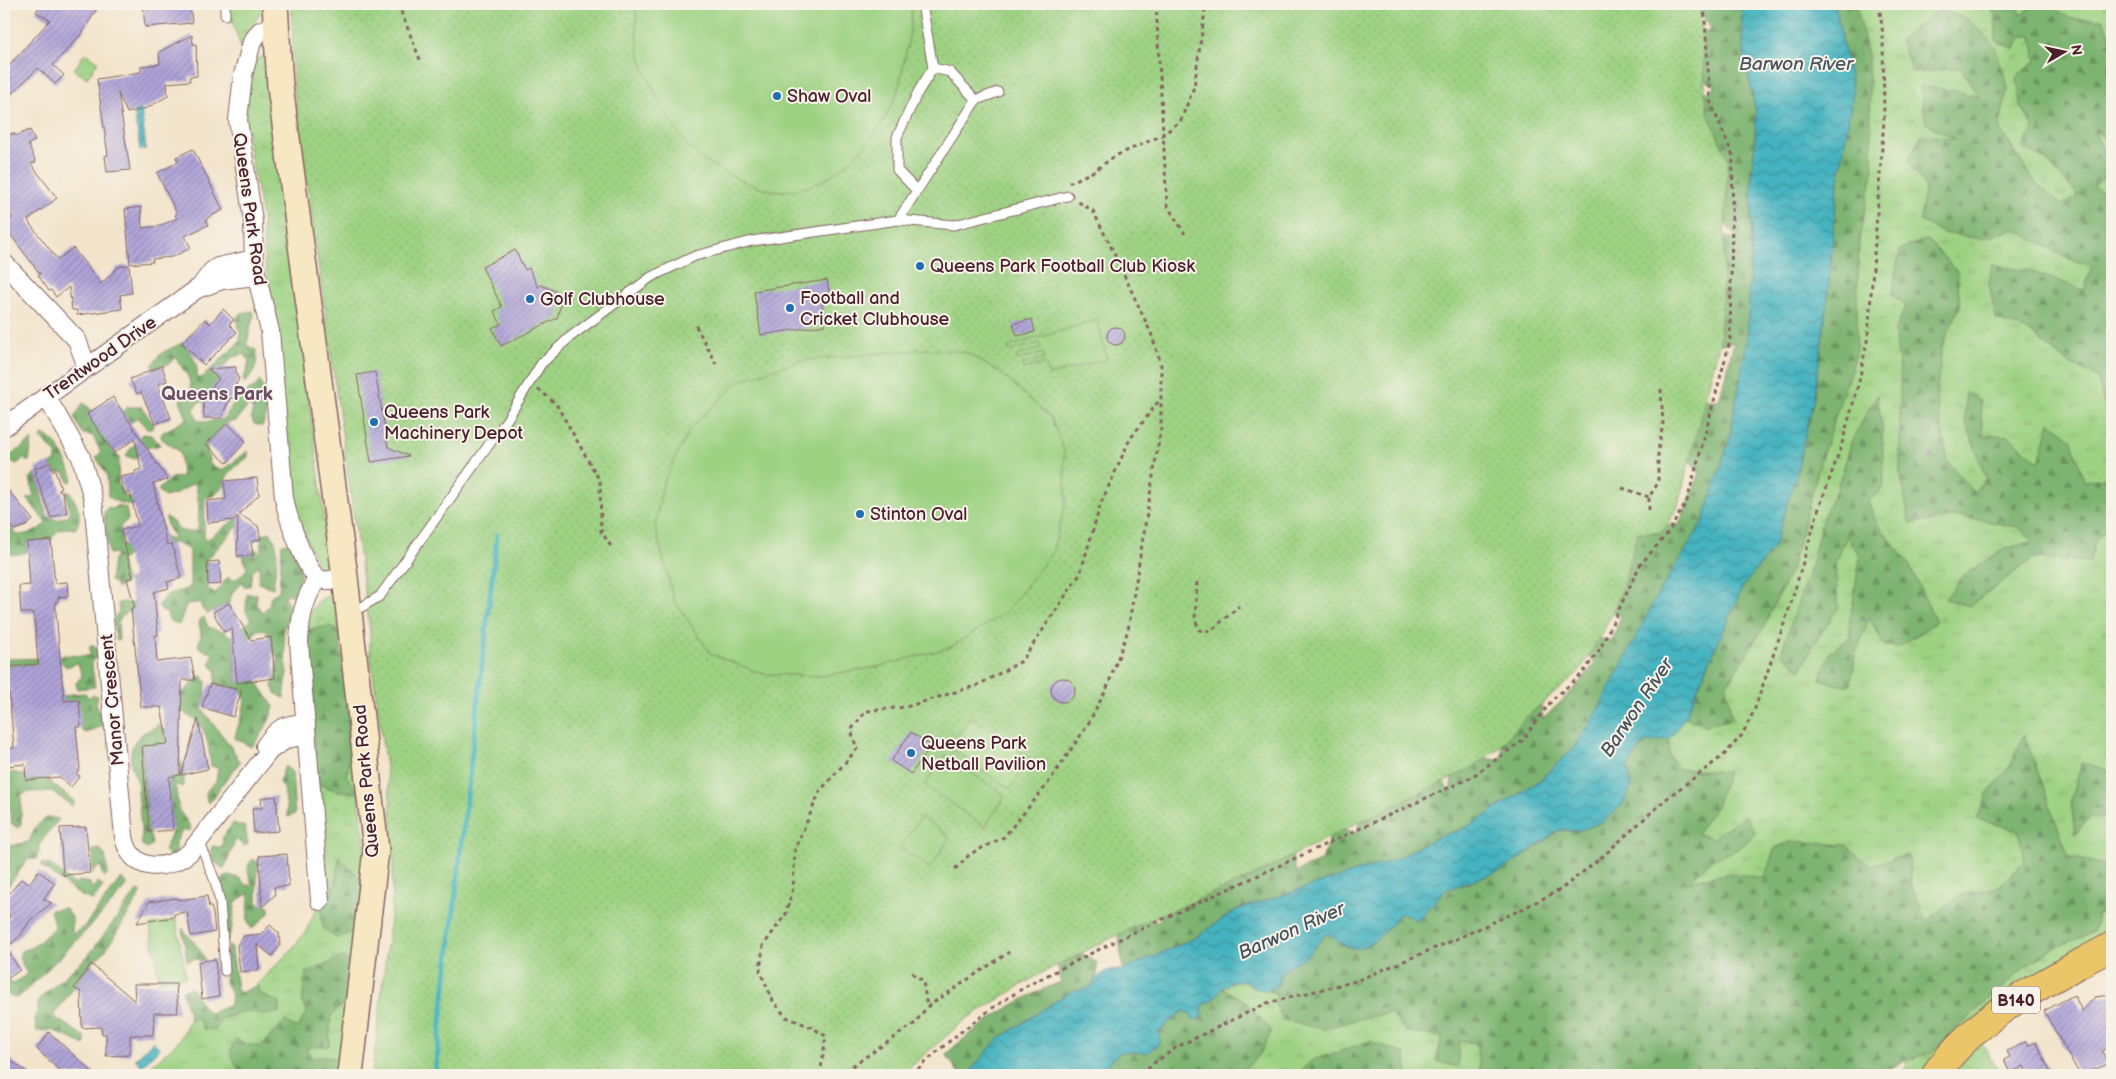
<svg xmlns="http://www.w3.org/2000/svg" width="2116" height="1079" viewBox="0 0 2116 1079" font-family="'Balsamiq Sans',sans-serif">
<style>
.grass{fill:url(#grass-tufts);stroke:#747857}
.forest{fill:url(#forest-firs);stroke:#646a4e}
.park{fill:url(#park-dots);stroke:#747857}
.garden{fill:#9ed283;stroke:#747857}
.water{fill:url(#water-waves);stroke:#486976}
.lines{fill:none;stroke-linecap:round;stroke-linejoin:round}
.stream{stroke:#45b3c0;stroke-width:5}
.building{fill:url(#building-hatch)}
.service-casing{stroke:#856463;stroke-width:11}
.minor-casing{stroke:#856463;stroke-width:20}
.secondary-casing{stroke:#856463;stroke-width:28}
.primary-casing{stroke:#856463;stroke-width:30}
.path{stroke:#856463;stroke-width:3;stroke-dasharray:4 4;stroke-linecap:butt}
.service{stroke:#fff;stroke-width:9}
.minor{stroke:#fff;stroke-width:18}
.secondary{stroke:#f7e8c3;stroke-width:25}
.primary{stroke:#ebc669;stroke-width:28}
.poi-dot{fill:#1f6fb2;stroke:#f7f3e8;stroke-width:2}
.labels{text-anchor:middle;stroke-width:4;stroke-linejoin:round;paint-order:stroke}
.shield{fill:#f7f3e8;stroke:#7e5f64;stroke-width:1}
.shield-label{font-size:16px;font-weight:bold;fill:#4a1f2b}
.poi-label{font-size:18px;fill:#4a1f2b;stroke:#f7f3e8;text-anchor:start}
.street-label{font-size:18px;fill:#4a1f2b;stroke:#f7f3e8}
.water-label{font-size:19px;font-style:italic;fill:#48535f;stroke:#f7f3e8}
.neighbourhood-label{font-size:19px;font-weight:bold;fill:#6d4e68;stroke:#f7f3e8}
</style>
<defs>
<pattern id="grass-tufts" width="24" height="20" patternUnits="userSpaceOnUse" patternTransform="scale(1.25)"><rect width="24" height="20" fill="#9ed283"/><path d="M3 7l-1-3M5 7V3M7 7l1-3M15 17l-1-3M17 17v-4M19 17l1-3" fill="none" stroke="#8ab471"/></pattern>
<pattern id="forest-firs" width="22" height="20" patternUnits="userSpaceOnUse" patternTransform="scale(1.25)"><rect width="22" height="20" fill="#7eb471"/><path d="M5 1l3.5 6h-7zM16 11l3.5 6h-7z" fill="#69925d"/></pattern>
<pattern id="park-dots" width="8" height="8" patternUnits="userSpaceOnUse" patternTransform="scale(1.25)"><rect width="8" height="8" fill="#9ed283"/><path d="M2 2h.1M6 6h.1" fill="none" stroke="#8ab471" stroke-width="1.8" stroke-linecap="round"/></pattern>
<pattern id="water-waves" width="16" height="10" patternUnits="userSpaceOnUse" patternTransform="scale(1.25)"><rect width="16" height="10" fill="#45b3c0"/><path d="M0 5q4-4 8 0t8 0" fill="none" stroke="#3c919c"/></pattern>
<pattern id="building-hatch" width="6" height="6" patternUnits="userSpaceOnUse" patternTransform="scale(1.25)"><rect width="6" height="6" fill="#afa4d9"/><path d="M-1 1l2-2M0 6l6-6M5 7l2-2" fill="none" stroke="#9085b0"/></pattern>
</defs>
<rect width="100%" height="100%" fill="#f7f3e8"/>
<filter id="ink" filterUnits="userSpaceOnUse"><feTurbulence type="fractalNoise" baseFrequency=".02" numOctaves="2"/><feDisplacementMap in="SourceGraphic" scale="10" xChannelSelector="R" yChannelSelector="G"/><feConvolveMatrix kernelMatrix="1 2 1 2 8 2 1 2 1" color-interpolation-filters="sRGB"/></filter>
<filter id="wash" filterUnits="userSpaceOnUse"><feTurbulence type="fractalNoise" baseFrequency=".0096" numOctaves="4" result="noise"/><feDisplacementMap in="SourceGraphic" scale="20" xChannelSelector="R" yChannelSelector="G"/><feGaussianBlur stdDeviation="1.12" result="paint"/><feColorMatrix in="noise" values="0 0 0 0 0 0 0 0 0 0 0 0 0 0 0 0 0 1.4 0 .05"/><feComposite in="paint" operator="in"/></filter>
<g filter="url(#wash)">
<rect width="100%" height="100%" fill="#f3e4cb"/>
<path class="grass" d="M231,4H263C259,19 247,33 241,48L231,17Z
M1835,4H2112V946L1936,1075H1905L1907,1060L1876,1075H1105L1222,988C1235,981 1242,978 1254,988L1559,830L1853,92Z
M265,55L331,570L321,572L296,516L286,451L279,334L265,265L262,216L243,116L253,61Z
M329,595L336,606L366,852L343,1075H141L179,1041L190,1019L229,1013L292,949L306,931L320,901L329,894L305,651C307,626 304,607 329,595Z"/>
<path class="forest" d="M1695,4H1741L1744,55L1756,112L1755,143L1752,173V240L1747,340L1729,441L1703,522L1595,716L1575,747L1540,780L1469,826L1435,838L1396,859L1236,910L1195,938L1123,970L1118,929L1143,916L1158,922L1178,891L1290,849L1296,872L1322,860L1333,828L1357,833L1365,800L1431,763L1450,792L1454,767L1467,757L1501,760L1505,723L1539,691L1543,719L1571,692L1595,664L1582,647L1583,635L1612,641L1621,616L1603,610L1584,600L1644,524L1679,525L1700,473L1686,457L1692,400H1719L1734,342L1704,347L1709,235L1738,239L1716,212L1693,103L1716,86L1691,72L1694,33L1712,30Z
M1835,4H1856L1868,55L1873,172L1859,239L1856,354L1821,460L1791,570L1761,632L1726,686L1732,719L1703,726L1685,717L1743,586L1774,547L1814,397L1827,305L1837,192V16Z
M1986,4H2018L2020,15L2038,4H2048L2071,19H2103L2112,40V143L2094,130L2112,172L2092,186L2112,196V456L2105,407L2097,377L2071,365L2027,330L1996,319L1989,284L1992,265L2033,272L2084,290L2092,267L2065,257L2015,229L1981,239L1943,233L1920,221L1925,186L1908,161L1921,135L1955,139L1926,123L1920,86L1956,91L1979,98L1961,68L1913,73L1900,40L1939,10L1968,19L1995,46L2008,87L1999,129L2035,182L2061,205L2078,196L2046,160L2022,148L2034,128L2020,104L2017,76L2036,61L2032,36H2021L2015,49L1996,40V16Z
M1927,239L1957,271L1960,307L1942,346L1936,398L1948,462L1974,492L1986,478L1965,420L1966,392L1980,400L1983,435L2008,436L2039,462L2050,422L2071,438L2084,481L2109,477L2112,461V524H2110L2094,543L2090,562L2034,558L1969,606L1945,599L1964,575L2004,549L2034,541L2018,527L1958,516L1910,524L1900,472V372L1895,332L1906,305L1892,295L1900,250Z
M253,311L254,316C249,327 250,336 246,345L256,350C259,363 254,374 245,383L243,379L247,371L249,360L244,354L233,357L222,368V376L208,402H198L194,410L197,420L207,422L224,419L237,398L255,387L260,381C265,392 269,415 262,426L254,424L251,417L253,410L249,405L236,421L229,422L206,444L210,464L222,471L248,451V457C240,464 224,473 225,485L214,496L205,498L204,539H208L243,514L245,518L207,559L208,589L215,593C221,588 223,581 230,576L232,580L238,578L247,569L243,555H253V550H257L260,553L262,548L261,536L270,532C282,547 275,570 273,588L258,583L260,565L252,571L250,586H244L243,582L233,591L229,603L207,614L202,609L200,602L186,605L179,625L169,620L167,612H163L158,605L168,594L190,588V551L180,544L172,543L127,555L121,561L126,582L117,589L115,583L110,581L113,560L117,553L109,554L104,513L108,507L113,509L117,505L126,508L128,519L120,527L122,546L127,547L159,535L168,539L175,537C168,531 166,526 166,517L173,522L179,530L188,532L198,530L199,504L195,482L176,494L164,497L158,490L171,478L182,477L180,452L161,438L162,433L187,419L180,400L190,392C193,377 182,370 175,357L169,364L153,369L152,366C161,350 167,351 182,343C192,353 199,364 197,379L203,377L240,341V332L236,318L241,313Z
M1877,395L1882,427L1884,487L1868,502L1877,523L1907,561L1936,622L1899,647L1885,646L1869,618L1855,656L1851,685H1837L1820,679L1830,652L1850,638V622L1860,556L1847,536L1835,563L1838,608L1814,644L1801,670L1781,653L1811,565L1823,517L1837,489L1853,438Z
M83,403L92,410L87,414L119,458L118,483L124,496L137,499L155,491L156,497L133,503V506L115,501L108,496L107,475L96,457L101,452L93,436L83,434L74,418Z
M128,407H142L154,425L151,429L146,428L138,417L128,425L119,415Z
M142,434L152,435L160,445L137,450L138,456L135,459L126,456C130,447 138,443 142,434Z
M42,435C58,438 67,464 73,478L71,482H69L64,472L56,473L50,464L56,461V453L41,439Z
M32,440L29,461H26L24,458L17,464L6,459Z
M35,473L47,516L57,520L70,515L66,492H70C76,504 85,516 75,529C63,526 57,529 51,540L27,542V552C19,554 12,556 4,553V520L17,535C26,535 41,530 46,523L27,498L34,497L30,478Z
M290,543C299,564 307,575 292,596L288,593L284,597L289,605L286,626H283L287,674L284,698L275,693L272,685L276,677L278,658C270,649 273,640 265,629L258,630L249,640L233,644L236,680L253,678L256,680L274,707C270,721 261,737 251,747L235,738C236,726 256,693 235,688C229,686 222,686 215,685L216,671L210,665L213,653L207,652L198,646L201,635L199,621L204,617L208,627L224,632L231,637L251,620L246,611L247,594H257L256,604L262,612L269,606L271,596L279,591L282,544Z
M145,601V607L131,608V612H126L118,622L119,640H116L113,619L119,612L118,603L124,602L133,604Z
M329,626L339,632L353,748L346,776L359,793L339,791L318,784L312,721L314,671L305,651L307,630Z
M90,645H94L97,650L98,657L93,659L92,667L95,687L77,689L76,683L82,676L78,663L66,667L61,662L7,667V672L4,675V659L59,658L64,655L87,656H90Z
M202,674L206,682L205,698L209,700L207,706L201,707C213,726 230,742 240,762L220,787L213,799L208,803C203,792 208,789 216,781L218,768L211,766C208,746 208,723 186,715V712L169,715L167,708Z
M85,693L89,698L93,695L98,696L96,704L99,713L105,717V725L86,733L82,731L81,727L27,705L72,694Z
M158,724L165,730L172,751L182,762L185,774L183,787L175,784C177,792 177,801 179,809C182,817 189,821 191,830L181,831L176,843V855L170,857L164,851L173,830L167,752L142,747L149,832L152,844L147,849L141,844L142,841L137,779C128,766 128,745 141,735C148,729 152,731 158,724Z
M2024,734L2069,857L2107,865L2112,862V913L2098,914L2092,933L2056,947L2028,965L1975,1011L1933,1052L1907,1060L1876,1075H1481L1476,1043L1459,1041L1458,1067L1436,1061L1442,1037L1406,1032L1391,1013L1367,1017L1323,1029L1283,1020L1275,1004L1276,993L1268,991L1278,985C1283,963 1288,968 1304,958C1312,953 1320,941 1326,934L1335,936L1346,947L1375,942C1383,931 1391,927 1399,914H1409L1416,921L1445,890L1472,882L1534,850L1559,830L1578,831L1631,788L1628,765L1644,743L1669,739V755L1678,769L1728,772L1717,804L1697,834L1713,838L1745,815L1756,833L1740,848L1711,860L1689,881L1730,873L1764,878L1775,848L1793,841L1846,845L1869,865L1909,855L1911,884L1926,921L1959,896L1997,887L2025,862L2018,830L1977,819L1987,795L2010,766Z
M2082,763L2112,771V820L2091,816L2075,834L2071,800Z
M285,766L292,772L295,814L288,817L284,788L279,782Z
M13,772L26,776V780L45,778L75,802L72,806L52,791C41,794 30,788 21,796V824L18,828L12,824L7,796L4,793V787H6L5,776Z
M48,817L59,819L41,842L37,859H28L6,889L4,897V847L29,842L36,826Z
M233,823L245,827L248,844L244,846L236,839L224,869L213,861L210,852L213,846L222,848L223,837Z
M99,848L105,855L108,874L105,877L102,874L101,865L93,873L92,850Z
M339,857C347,868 357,873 366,883L361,925L353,932L337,938L323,928L321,910L335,884Z
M253,859L259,863L257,868V903L269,907V913L252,929C244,922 250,905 249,893L236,901L231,932L227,941L219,881L229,875L241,879L246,885H252C250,875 244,867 253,859Z
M42,863L51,865L74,884L80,881L90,883L92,889L98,882L103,886L93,900L81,896L42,867Z
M121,878L128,884C94,925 56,961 18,998L4,994V976L13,984L27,974L19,958L21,951C40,946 40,939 55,928L50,910L65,908L72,917V934L83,928Z
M137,891L142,892L105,951L91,964L53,1016L85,1037V1045L52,1030L37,1031L35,1022V1015L38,1012V1000L88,956Z
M182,928C188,936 204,952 205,961L195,959L187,961Z
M228,945L232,948L237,991L241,993L257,985L260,995L279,1002L280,1012L268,1015L246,1011L221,1019L216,1029L204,1030L198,1018L190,1019L182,990L191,988C198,996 200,1007 210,1013L229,1006L232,995L225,982Z
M1076,950L1097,963V976L1090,988L1071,991L997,1040L967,1075H960L946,1054C979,1024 1019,998 1061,982L1056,957Z
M343,957L352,963L348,1001L331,1015L329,1046L306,1048L311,1058L326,1056L344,1062L343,1075H310L307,1073L300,1075H241L230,1051L236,1039L246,1044L260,1047L285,1021L297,1028L307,1012L302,1001L306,973Z
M1222,988L1245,1001L1272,1031L1259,1056L1237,1075H1105L1111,1060L1123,1050L1135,1052C1151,1039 1167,1021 1184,1011L1191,1014L1202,1008L1206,1002L1211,1001Z
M1370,1041L1405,1054L1408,1075H1295L1313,1060Z"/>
<path class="park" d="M292,4H1699L1702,22L1705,89L1708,113L1728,160L1720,341L1677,509L1661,533L1638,532L1620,595L1604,630L1579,672L1525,718L1499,748L1470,769L1359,822L1255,875L1127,930L1038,975L966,1019L915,1063L905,1075H372L392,904L393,847L390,797L370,652V630L293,85Z
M1974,1032L2001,1075H1936Z"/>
<path class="garden" d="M636,4H911C913,25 907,46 903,67C901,75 900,85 897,93C879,138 835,190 782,191C765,191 747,183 732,176C717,168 699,159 688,146C672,126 647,81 640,56C636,40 637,20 636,4Z
M85,53L98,61L87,78L74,70Z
M1097,320L1107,359L1049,375L1045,363L1024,369L1023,364L1044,359L1043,353L1017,360L1016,356L1041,348L1040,343L1009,351L1008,347Z
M925,349L965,352L999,372L1051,418L1064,450L1066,502L1052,553L1006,612L951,647L878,667L820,676L763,674L711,654L674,600L655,526L663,483L690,429L739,381L799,361Z
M971,716L1031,759L1010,789L950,747Z
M945,755L1005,796L985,827L925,785Z
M921,817L950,837L930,868L900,848Z
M176,920L186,977L159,981L150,925Z"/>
<path class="water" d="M1741,4H1835L1853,92L1837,192L1827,305L1814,397L1797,472L1774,547L1743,586L1685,717L1670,739L1644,743L1628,765L1631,788L1622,806L1603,822L1578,831L1559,830L1503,870L1445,890L1416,922L1409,915L1399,914C1390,928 1365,957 1346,946C1338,942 1335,936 1326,934C1320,941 1312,953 1304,958C1288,968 1283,963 1278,985L1268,991L1254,988L1247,982L1235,981L1222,988L1211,1002H1206L1202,1008V1018L1193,1020L1191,1014L1184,1011L1175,1017L1160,1031L1159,1044L1146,1053L1123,1051L1111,1060L1105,1075H967L997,1040L1071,991L1090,988C1098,975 1107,967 1123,970L1195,938L1236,910L1396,859L1435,838L1469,826L1540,780L1575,747L1595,716L1659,592L1703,522L1729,441L1747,340L1752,240V173L1755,143L1756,112L1744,55Z
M140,101L146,149L140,150L137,128H136L134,102Z
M153,1041L160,1048L142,1066L135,1059Z"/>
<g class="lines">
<path class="stream" d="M435,1075L497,535"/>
</g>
<g id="blocks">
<path class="building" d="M41,4H100L82,33L53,65L64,75L55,84L38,68L4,101V71L50,20L36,12Z
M163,4H190L192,23L145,27L143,5Z
M192,35L193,44H196L197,76L189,77L190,81L167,83L168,96L147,108L127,113L118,93L130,170L107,172L105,156L108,155L97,79L141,72V66L160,64L159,52Z
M30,130L35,141L28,144L36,162L31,164L57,198L28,220L30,224L58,260L73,248L101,284L118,267L129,265L132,293L120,295L122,309L77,315V310H72L69,287L56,297L51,290L49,291L38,275L40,274L4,226L12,218L4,208V137L14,133L15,136Z
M193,149L223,210L209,217L206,220L208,225L185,236L191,248L172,257L152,259L153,262L130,264L125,209L141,207L142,228L159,226L177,218L175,215L177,214L157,173L178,162L176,157Z
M515,250L525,270L529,268L538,287L541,285L558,292L562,300L557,318L501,346L492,328L501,324L494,311L502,307L482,267Z
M827,280L831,302L822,303L825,325L761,335L754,291Z
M223,309L234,320L229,324L237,332L204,365L182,343L205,319L210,324Z
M1032,319L1035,332L1017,336L1013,324Z
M1107 336a9 9 0 1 1 18 0a9 9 0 1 1-18 0Z
M162,366L167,381L158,384L171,418L155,424L141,392L137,394L130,379Z
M236,367V374L239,379L236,384L237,398H230L221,418H204L203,398L219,379L208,369Z
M375,372L388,447L409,456L371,462L357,375Z
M113,397L168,480L153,483L167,545L172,544L181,578L167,582L169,588L154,592L158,635H155L157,662L191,658L195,680H182L180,775L169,777L173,830L149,832L142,746L168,744L161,707H141L131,608H135L127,579L133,578L121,530L138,526L130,492L124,494L120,477L135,474V471L141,469L135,439L114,453L87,414Z
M227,423L246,441L227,463L206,444Z
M50,463L53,471H55L61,489L58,491H62L67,512L51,518L35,473L37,472L35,468Z
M257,478L259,495L239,514L258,526L261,539L251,542L253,555L237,556L238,516L233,520L208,523L207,501L226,499L224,481Z
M4,485L33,520L26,526L14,530L4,518Z
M51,540L55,583L67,582L68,596L58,597V602H55L64,701L79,700L81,727H76L80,769L76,774L80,776L71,787L60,777L26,780L25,764L6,766L5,749L14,748L7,667L38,664L34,613H21L19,586L30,585L27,542Z
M219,561L221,584L208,585L207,562Z
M229,603L251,640L271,637L275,678L237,683L232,628L224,632L213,612Z
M1051 690a12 12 0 1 1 24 0a12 12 0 1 1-24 0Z
M210,684L242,690L233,717L202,707Z
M198,719L208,769L181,775Z
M911,732L931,746L911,774L891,761Z
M276,796L279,831L254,833L252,808H262L261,798Z
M86,827L90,873L63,875L60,828Z
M287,854L289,886L274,887L275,895L262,907L259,856Z
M38,871L55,883L43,899L52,903L30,920L21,935L6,948L20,970L4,981V920L10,918L5,899L21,879L29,884Z
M207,896L209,907H211L213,913L215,932L191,936L187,912L174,914V917L137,923L149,902L177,898L178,900Z
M270,925L279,933L280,946L272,956L257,944L259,970L240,972L237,945L244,936L261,934Z
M215,959L219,996L202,999L198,962Z
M91,964L135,1001L134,984H176L178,1013H154L153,1035H130V1055L106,1056V1034H102L101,1027L82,1028L81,992L74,988Z
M2074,995L2082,1011L2095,997L2112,995V1046L2102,1051L2108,1064L2082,1075H2080L2044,1011Z
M49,1032L66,1048L96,1075H64L37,1049Z
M2026,1042L2028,1046L2036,1042L2052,1075H2028L2024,1066L2010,1073L2004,1060L2010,1057L2007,1051Z
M4,1055L31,1075H4Z"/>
</g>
</g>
<g filter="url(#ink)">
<use href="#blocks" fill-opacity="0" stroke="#856463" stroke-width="1"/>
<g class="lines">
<defs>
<path id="service" d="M225,4V15
M922,4L933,68
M917,191L897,170V137L918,92L933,68L950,72L976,100
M898,220L976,100L998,92
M352,613L380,596L506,421L541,364L570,337L651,277L695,256L752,241L898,220L954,225L1068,196
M199,840L215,881L220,902L225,971"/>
<path id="minor" d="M275,25L260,31L252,42L243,75L238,120L253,221L254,265L270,331L284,498C287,515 305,570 318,578C325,583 338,578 345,577
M4,263L77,340L87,367
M200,287L212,271L218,267L254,259
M46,396L81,457L93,499L124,837C131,873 166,872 190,852L270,750L287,739L307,735
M4,427L197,289L222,280L256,276
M318,578C304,598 300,618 299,642L320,901
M265,746C277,728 284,724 306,723"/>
<path id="secondary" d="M275,4L280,86L345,577L376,850L350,1075"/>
<path id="primary" d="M1936,1075C1938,1068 1945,1063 1949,1057C1992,1006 2055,978 2112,946"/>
</defs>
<use href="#service" class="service-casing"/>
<use href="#minor" class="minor-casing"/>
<use href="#secondary" class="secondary-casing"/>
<use href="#primary" class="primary-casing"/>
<path class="path" d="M398,4L421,62
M1156,4L1167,205L1185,234
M1069,183L1094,171L1115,156L1163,135L1181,120L1194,87L1206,4
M696,326L716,364
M538,389L556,404L600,481L601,531L612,548
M1622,488L1649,497
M1649,510V497L1658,483V451L1663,424L1661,389
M1197,582L1195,618L1199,630L1211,631L1239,606
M955,869L970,854L1004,837L1046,786L1087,726L1107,688L1128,630L1161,427V365L1151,333L1112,249L1093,211L1077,201
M912,973L923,981L927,1007
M820,1075L826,1036L811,1027L786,1017L773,1001L760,971L763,946L786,914L793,888L795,849L820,791L857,749L851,730L866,711L906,707L978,685L1022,661L1080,574L1101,503L1130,439L1161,398
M839,1075L914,1024L927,1007L1009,952
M912,1075L925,1062L958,1034L991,1009L1028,985L1126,936L1470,778L1522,741L1552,700L1582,674L1600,649L1640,565L1668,533L1687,501L1730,341L1733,156L1710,101L1704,4
M1142,1075L1154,1063L1177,1047L1267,1003L1356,981L1447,943L1520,910L1560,890L1602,857L1666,799L1724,755L1742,735L1754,711L1791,603L1818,511L1841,447L1859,382L1868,336L1884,120L1883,35L1879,4"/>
<use href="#service" class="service"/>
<use href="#minor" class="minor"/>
<use href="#secondary" class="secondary"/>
<use href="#primary" class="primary"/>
</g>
</g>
<g class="poi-dot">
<circle cx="777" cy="96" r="5"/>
<circle cx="920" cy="266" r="5"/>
<circle cx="530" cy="299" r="5"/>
<circle cx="790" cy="308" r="5"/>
<circle cx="374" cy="422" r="5"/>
<circle cx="860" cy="514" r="5"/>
<circle cx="911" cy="753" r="5"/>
</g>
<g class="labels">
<rect class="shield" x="1992" y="986.5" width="48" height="27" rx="4"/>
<g class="shield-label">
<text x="2016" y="1006">B140</text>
</g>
<g class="poi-label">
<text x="787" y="102">Shaw Oval</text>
<text x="930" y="272">Queens Park Football Club Kiosk</text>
<text x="800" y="304">Football and<tspan x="800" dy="21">Cricket Clubhouse</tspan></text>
<text x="540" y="305">Golf Clubhouse</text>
<text x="384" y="418">Queens Park<tspan x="384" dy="21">Machinery Depot</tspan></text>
<text x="870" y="520">Stinton Oval</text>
<text x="921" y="749">Queens Park<tspan x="921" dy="21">Netball Pavilion</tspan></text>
</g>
<g class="street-label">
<text transform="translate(250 209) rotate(82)" y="6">Queens Park Road</text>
<text transform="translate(100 358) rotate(-35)" y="6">Trentwood Drive</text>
<text transform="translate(112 700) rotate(-95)" y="6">Manor Crescent</text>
<text transform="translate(366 781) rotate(-95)" y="6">Queens Park Road</text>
</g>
<g class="water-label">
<text x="1796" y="70">Barwon River</text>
<text transform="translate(1636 707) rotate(-56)" y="7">Barwon River</text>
<text transform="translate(1291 930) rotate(-24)" y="7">Barwon River</text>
</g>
<g class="neighbourhood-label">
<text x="217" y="400">Queens Park</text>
</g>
</g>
<rect width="2116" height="1079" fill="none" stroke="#f7f3e8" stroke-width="20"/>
<g transform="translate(2064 52) rotate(81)" stroke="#f7f3e8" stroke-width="4" paint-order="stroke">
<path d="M0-4L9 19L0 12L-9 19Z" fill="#4a1f2b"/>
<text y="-8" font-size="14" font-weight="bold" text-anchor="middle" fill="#4a1f2b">N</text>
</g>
</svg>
